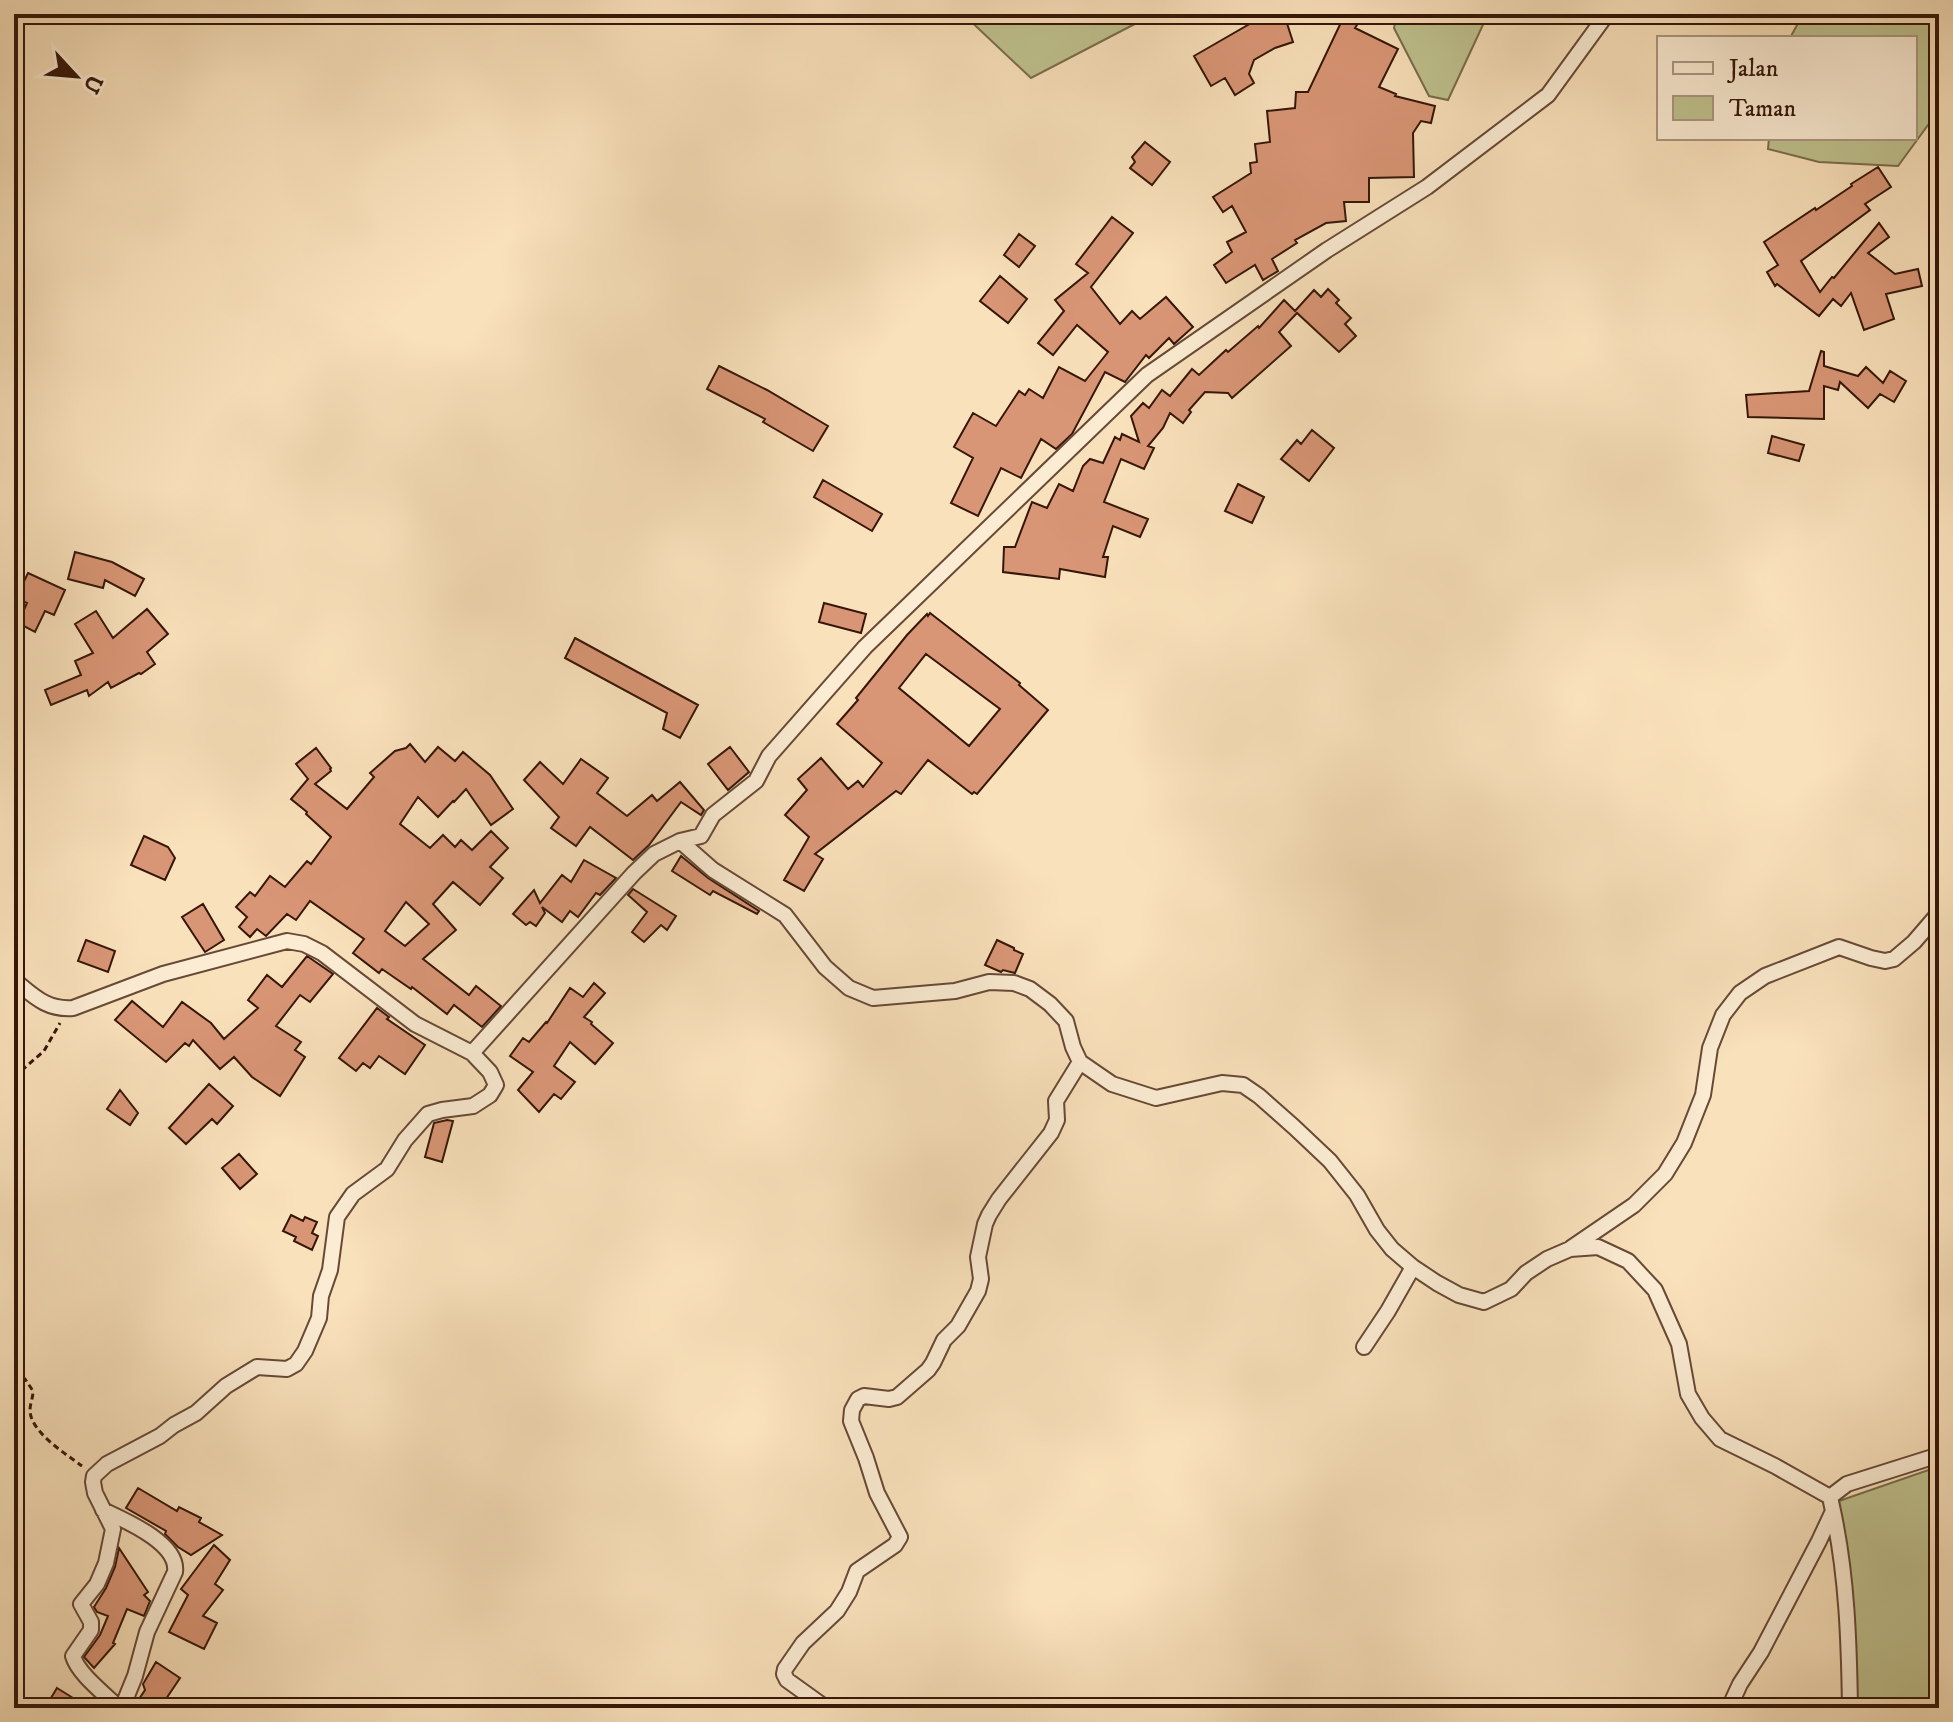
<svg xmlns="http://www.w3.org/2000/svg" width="1953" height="1722" viewBox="0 0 1953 1722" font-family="'IM FELL DW Pica',serif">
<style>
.green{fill:#bfc28f;stroke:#7a6c4c;stroke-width:2}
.building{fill:#d99676;stroke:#361609;stroke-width:2;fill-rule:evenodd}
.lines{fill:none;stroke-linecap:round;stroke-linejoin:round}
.street-casing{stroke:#674936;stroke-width:18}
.path{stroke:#361609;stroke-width:3;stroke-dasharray:6 4;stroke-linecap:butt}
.street{stroke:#fbecd3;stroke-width:14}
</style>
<rect width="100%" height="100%" fill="#f9e1bb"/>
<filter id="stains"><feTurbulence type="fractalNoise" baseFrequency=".0025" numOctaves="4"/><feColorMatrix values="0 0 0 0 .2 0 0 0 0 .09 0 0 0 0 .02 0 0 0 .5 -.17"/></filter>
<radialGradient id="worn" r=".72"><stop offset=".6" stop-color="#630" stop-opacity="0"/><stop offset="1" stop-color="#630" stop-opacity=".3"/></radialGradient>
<path class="green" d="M963,14H1154L1031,78Z
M1397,14H1488L1448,100L1429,96L1394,28Z
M1803,14H1939V110L1898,166L1819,162L1768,149L1769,138H1915V38H1790Z
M1937,1467L1939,1468V1708H1857L1839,1501Z"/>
<path class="building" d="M1267,14H1284L1293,42L1275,48L1254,60L1249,74L1254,83L1235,95L1225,78L1211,86L1194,56Z
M1345,14H1364L1355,28L1398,49L1379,87L1396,94L1395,96L1435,106L1431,123L1421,121L1413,133L1414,177L1369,178V202H1344L1346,221L1326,223L1295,240L1297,243L1272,259L1278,271L1263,280L1255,265L1226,283L1214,265L1232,252L1227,242L1246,232L1232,206L1223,212L1213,197L1251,173L1250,163L1257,162L1255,144L1270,142L1267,111L1295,108L1296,92H1308Z
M1145,142L1170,162L1152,185L1130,168L1135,162L1132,157Z
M1878,167L1891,187L1865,204L1870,210L1801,261L1820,292L1832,277L1834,278L1879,223L1889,237L1868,253L1895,274L1918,269L1922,286L1886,294L1894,319L1864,330L1851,293L1841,306L1833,299L1819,316L1777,284L1775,286L1767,272L1778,265L1764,242L1815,208L1816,210L1852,186L1851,184Z
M1112,217L1133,233L1091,287L1120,324L1132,311L1140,319L1166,297L1193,327L1174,344L1169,338L1149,358L1146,355L1125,382L1105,372L1072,434L1056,449L1041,439L1021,478L1001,468L978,516L951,503L973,458L954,447L973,413L996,426L1019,391L1025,395L1029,389L1043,398L1059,367L1085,381L1108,352L1077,325L1053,355L1038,343L1064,311L1055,300L1088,273L1076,264Z
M1019,234L1035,246L1019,267L1004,255Z
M1000,276L1027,299L1008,323L980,301Z
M1328,289L1339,300L1336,303L1351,318L1345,324L1356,336L1339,352L1297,313L1279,332L1291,346L1232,398L1228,393L1205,392L1189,410L1191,412L1183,423L1170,413L1163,428L1148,446L1154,448L1144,469L1121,459L1104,502L1148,519L1140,537L1113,526L1103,557H1108L1105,577L1060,569L1059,579L1003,572L1004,547H1015L1032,502L1047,508L1059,484L1073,491L1083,466L1090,459L1103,463L1115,437L1120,440L1122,434L1139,442L1131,416L1143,403L1149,408L1162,390L1170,396L1192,369L1199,375L1226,350L1228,352L1258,326L1259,328L1284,300L1295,311L1314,290L1321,297Z
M1821,351L1824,352V366L1858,376L1866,367L1883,383L1890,371L1906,381L1894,402L1880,394L1868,408L1840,382L1838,390L1824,386V419L1748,417L1746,395L1809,391Z
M719,366L767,390L828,426L813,451L763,422L765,419L707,389Z
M1312,430L1334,448L1309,481L1281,459L1297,440L1301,444Z
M1772,436L1804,445L1799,461L1768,453Z
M823,480L882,514L872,531L814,497Z
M1238,484L1264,497L1252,523L1225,511Z
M75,552L112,562L144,579L135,596L105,580L103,588L68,579Z
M28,573L65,590L54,615L45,611L35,632L18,623L27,603L16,598Z
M824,603L866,614L861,633L819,622Z
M147,609L168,634L147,652L155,664L141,674L139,673L111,688L108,682L89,696L87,690L51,705L45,690L81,675L75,661L93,653L75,624L96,611L113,638Z
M930,613L1020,683L1019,685L1048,710L977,794L974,792L972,794L928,760L901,794L896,791L815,854L823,859L804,891L784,880L809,837L785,815L807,790L798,779L821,758L848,789L858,781L863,787L882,763L837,724L858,700L856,698L907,635L927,614L928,616ZM926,654L1000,709L969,746L899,688Z
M575,638L698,705L680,738L663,729L667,713L565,658Z
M410,744L425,762L438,747L455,761L463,752L490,775L513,809L491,825L466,789L454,802L453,801L438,817L418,797L400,824L430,848L443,835L455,847L461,840L472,850L491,831L508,848L490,867L503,878L480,905L453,882L433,904L456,930L423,959L469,995L476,986L501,1006L482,1027L454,1005L447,1014L412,987L411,989L382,969L379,973L353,953L364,939L310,901L296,920L287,914L266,936L257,929L250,937L239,927L247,917L236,907L250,892L255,896L270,876L285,887L307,861L311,864L331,837L306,814L307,812L291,799L308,779L296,764L316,748L331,768L330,769L331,771L315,784L347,809L374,777L370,773L395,751L406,748ZM406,902L429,924L405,946L385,931Z
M730,747L749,772L728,790L708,764Z
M581,759L608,778L597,793L627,816L652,795L657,801L680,782L704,810L701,815L681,802L649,845L633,860L590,827L576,846L551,828L559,817L524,780L540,762L563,784Z
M144,836L168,847L175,858L165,880L131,865Z
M681,856L708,878L759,911L757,914L713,891L710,895L672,871Z
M584,860L616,878L600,895L596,893L578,917L570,911L562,922L542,907L545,913L536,926L530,922L526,925L513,914L534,890L540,903L562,875L571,882Z
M633,889L676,916L667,930L661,925L644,942L632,932L647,912L628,895Z
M203,904L224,940L205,952L182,917Z
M86,940L115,951L108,972L78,961Z
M997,940L1014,948V950L1023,954L1015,973L1003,970L1001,972L985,965Z
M307,956L333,974L310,1002L300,995L276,1026L301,1042L295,1050L305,1057L280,1096L252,1077L234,1057L220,1069L193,1040L189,1046L185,1043L166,1062L115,1020L132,1001L163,1027L182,1002L211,1023L224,1039L258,1008L248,1000L267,975L282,987Z
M594,983L605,993L584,1017L592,1022L591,1024L613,1043L595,1064L570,1042L554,1066L575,1082L561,1099L554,1094L539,1112L518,1090L533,1072L510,1056L523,1038L529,1042L546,1022L547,1023L570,988L583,997Z
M377,1008L389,1017L387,1019L425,1045L405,1074L379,1056L370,1068L363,1063L356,1071L339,1058Z
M209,1084L233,1106L217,1124L212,1119L186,1144L169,1128Z
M120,1090L138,1113L130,1125L107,1109Z
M447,1120L453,1121L442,1162L425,1157L434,1123Z
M239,1154L257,1174L240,1189L222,1168Z
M291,1215L303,1221L305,1217L317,1222L312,1233L318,1236L312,1250L294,1241L296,1237L283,1231Z
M138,1488L177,1511L179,1507L201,1518L199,1522L222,1535L191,1555L178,1547L165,1534L166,1531L126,1508Z
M214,1545L230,1560L215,1584L223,1590L203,1616L217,1623L204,1649L169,1632L188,1595L181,1589Z
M119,1548L148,1592L144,1595L150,1601L144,1616L127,1609L113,1643L115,1644L94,1668L84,1657L100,1635L108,1616L97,1612L94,1607L106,1588L115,1567Z
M156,1662L180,1678L166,1699L181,1708H133L145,1690L143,1684Z
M57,1688L89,1708H45Z"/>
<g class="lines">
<defs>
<path id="street" d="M680,841L713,870L785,915L825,967L849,988L873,998L955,991L989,982L1014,983L1030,989L1050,1004L1066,1021L1073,1047L1080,1062L1112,1084L1156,1098L1222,1083L1243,1085L1259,1096L1294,1127L1330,1161L1357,1195L1377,1230L1392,1249L1413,1267L1437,1283L1459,1295L1484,1302L1511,1289L1526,1273L1547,1259L1570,1249L1598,1247L1628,1261L1655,1290L1679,1344L1688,1394L1702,1418L1720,1439L1775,1466L1830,1497
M14,980C34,996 46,1010 73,1008L163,974L287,941L304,944L322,953L415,1024L472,1053
M1571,1248L1634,1205L1665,1174L1684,1143L1703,1095L1710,1048L1723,1015L1740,993L1765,976L1839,947L1871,958L1885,961L1894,959L1914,942L1939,913
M1364,1347L1388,1311L1413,1267
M103,1510C124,1520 179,1543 175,1572L147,1632L135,1676L122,1708
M1833,1511C1847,1576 1849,1642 1850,1708
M119,1708C105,1694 78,1674 73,1656L91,1630V1622L81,1604L97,1584L106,1563L113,1529L95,1493L93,1482L94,1476L107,1464L160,1436L174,1425L196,1413L226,1386L257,1367L287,1369L296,1364L305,1351L319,1318L321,1296L330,1270L337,1217L353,1194L387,1169L405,1140L428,1114L442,1110L473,1106L490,1095L496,1085L490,1072L472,1053L634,873L654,854L680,841L701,836L713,815L756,781L769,756L865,647L1147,375L1327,250L1427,187L1548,95L1607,14
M826,1708L787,1680L784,1674L785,1669L803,1643L837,1611L849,1592L857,1571L895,1545L900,1537L877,1493L866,1458L851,1421L852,1410L858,1399L864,1396L889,1399L897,1397L928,1370L933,1363L944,1340L958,1326L978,1291L981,1279L978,1257L985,1224L989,1215L999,1199L1051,1133L1057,1120L1056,1101L1080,1062
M1729,1708L1740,1684L1761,1652L1819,1541L1833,1511L1830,1497L1847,1484L1939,1455"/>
</defs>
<use href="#street" class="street-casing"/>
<path class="path" d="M14,1077L44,1051L60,1023
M14,1372L25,1379L33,1391C33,1398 30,1404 30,1410C30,1432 66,1454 82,1466"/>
<use href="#street" class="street"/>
</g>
<rect width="1953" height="1722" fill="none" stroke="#f9e1bb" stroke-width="48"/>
<rect x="16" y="16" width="1921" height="1690" fill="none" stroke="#361609" stroke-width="4"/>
<rect x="24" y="24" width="1905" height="1674" fill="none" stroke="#361609" stroke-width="2"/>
<rect x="1657" y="36" width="260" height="104" fill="#fbecd3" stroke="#ac9682" stroke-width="2"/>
<rect x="1673" y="62" width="40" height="12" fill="#fbecd3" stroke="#ac9682" stroke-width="2"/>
<text x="1729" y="76" font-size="24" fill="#361609">Jalan</text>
<rect x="1673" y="96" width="40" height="24" fill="#bfc28f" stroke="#ac9682" stroke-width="2"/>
<text x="1729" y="116" font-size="24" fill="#361609">Taman</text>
<g transform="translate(76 76) rotate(116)" stroke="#fbecd3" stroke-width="6" paint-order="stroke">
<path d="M0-6L14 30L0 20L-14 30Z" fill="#361609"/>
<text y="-12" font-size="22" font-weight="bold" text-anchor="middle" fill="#361609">U</text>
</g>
<rect width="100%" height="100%" filter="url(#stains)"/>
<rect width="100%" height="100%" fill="url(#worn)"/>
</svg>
